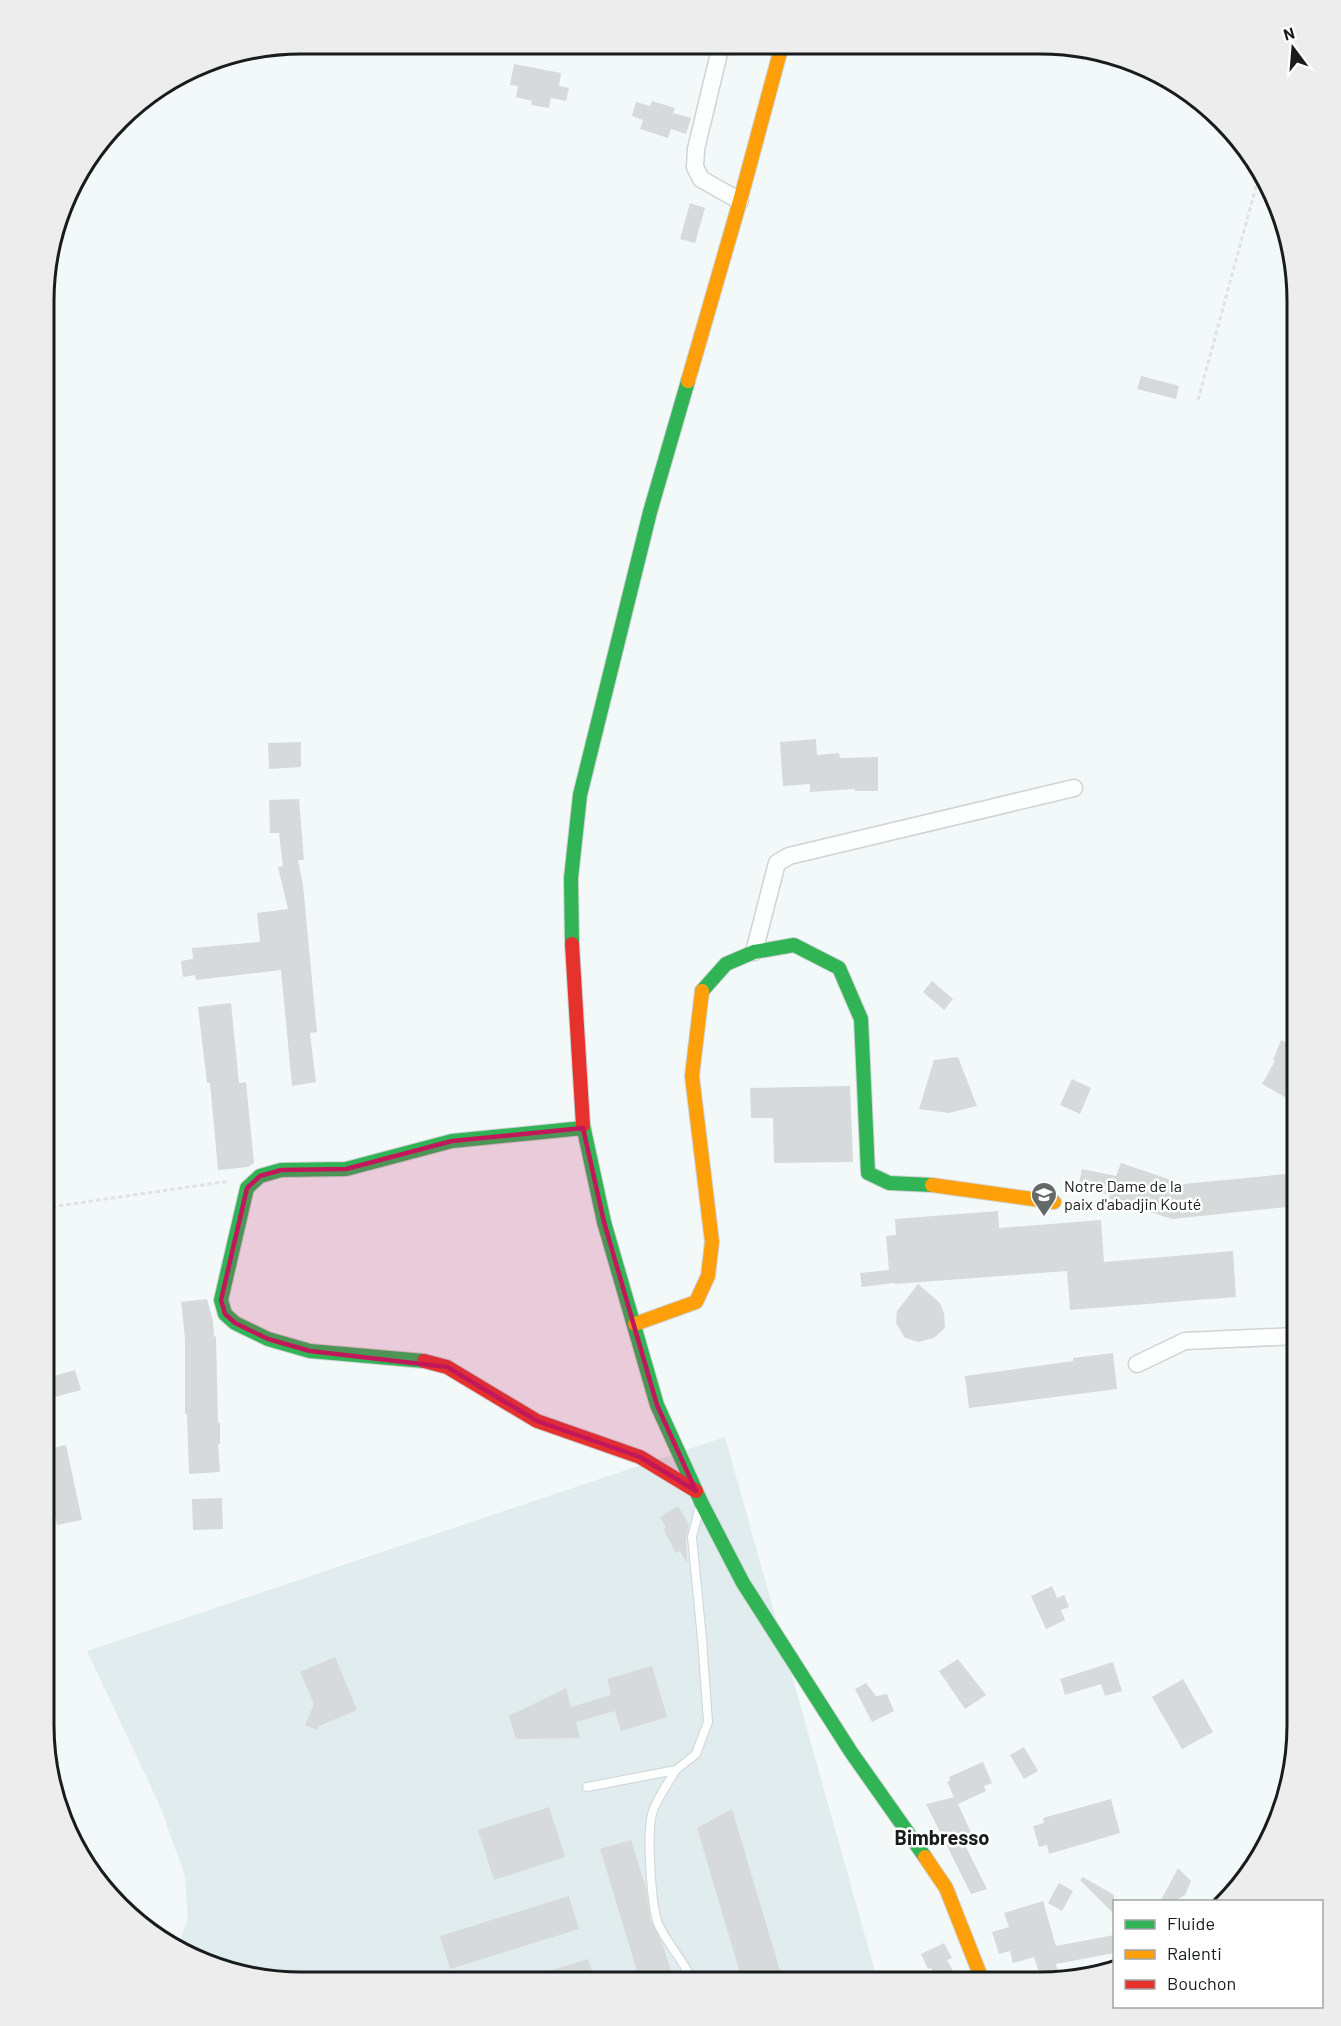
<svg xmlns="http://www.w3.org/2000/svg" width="1341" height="2026" viewBox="0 0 1341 2026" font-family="Barlow,sans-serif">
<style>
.built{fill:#e0ecee}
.building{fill:#d6dadb}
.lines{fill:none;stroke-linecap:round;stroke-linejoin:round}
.lane-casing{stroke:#d0d4d5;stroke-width:10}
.street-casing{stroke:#d0d4d5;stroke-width:19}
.fast-casing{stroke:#d0d4d5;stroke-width:16}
.slow-casing{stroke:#d0d4d5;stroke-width:16}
.jam-casing{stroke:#d0d4d5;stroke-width:16}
.path{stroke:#e0e2e3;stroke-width:3;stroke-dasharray:4.5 3;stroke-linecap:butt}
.lane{stroke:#fdfefe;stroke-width:8}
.street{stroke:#fdfefe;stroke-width:16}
.fast{stroke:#30b455;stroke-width:14}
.slow{stroke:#ff9f0a;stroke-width:14}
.jam{stroke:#e5322d;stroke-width:14}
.marked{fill:#c2185b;fill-opacity:0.2;stroke:#c2185b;stroke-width:4.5;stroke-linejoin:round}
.labels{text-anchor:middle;stroke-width:5;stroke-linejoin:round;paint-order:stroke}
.poi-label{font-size:16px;fill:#181c1c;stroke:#fff;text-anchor:start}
.quarter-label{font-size:20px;font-weight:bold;fill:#181c1c;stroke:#fff}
.rim{fill:none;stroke:#181c1c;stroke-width:3}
</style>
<rect width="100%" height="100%" fill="#f3f8f9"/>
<path class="built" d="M725,1437L878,1982L267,1980L203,1963L177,1948L188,1919L185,1876L160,1806L87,1651Z"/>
<path class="building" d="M514,64L561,73L559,86L569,88L566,101L551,98L549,108L531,105L532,101L516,97L518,86L510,85Z
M652,101L675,108L673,113L691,118L686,134L671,129L668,138L640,129L643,120L632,116L636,102L650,106Z
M690,203L705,208L695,243L680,239Z
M1141,376L1179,386L1176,399L1137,389Z
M816,739L817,755L839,753L840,758L878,757V791H855L854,789L810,792V784L783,786L780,742Z
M301,742V767L269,769L268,743Z
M299,799L304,860H298L303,885L317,1032L310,1033L316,1082L292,1086L281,970L196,980L195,975L183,977L181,961L193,959L192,948L260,942L257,913L288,909L278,867L283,866L279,833H270L269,800Z
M932,981L953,999L944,1010L923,992Z
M231,1003L239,1083L246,1082L254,1163L248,1167L218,1170L210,1083H207L198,1007Z
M1281,1040L1297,1047V1104L1262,1084L1275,1061L1273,1060Z
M958,1057L977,1106L949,1113L919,1109L934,1060Z
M1072,1079L1091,1088L1080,1114L1060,1105Z
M850,1086L853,1162L774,1163L773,1118H751L750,1088Z
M1121,1163L1183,1184L1297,1173V1206L1172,1219L1109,1199L1110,1195L1078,1188L1082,1169L1116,1176Z
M998,1211L999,1228L1101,1220L1104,1262L1233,1251L1236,1297L1070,1310L1067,1271L895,1284V1283L862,1287L860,1273L889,1270L886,1236L896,1235L895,1219Z
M918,1284L940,1303L944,1313L945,1328L934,1338L918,1342L905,1338L896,1323L897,1311Z
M207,1299L213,1321L214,1337L216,1336L218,1423H220V1444H218L220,1472L189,1474L187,1414H185V1338L181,1302Z
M1113,1353L1117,1389L969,1408L965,1376L1073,1361V1358Z
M75,1370L81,1390L44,1400V1379Z
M66,1445L82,1520L57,1525L44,1462V1450Z
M222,1498L223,1529L193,1530L192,1499Z
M678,1506L689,1525L686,1537L687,1563L680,1551L676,1553L663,1529L666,1528L660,1517Z
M1052,1586L1057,1598L1064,1595L1069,1607L1061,1610L1065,1620L1046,1629L1031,1596Z
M335,1657L357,1710L319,1726L317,1730L305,1725L314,1704L300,1672Z
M958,1659L986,1695L965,1709L939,1671Z
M1113,1662L1122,1691L1105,1696L1101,1684L1065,1695L1060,1679Z
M652,1666L667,1717L621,1731L615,1711L576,1722L580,1738L516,1739L509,1716L566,1688L571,1707L611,1695L607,1679Z
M1183,1679L1213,1732L1182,1749L1152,1697Z
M866,1683L876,1696L887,1694L894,1711L872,1722L855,1689Z
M1024,1747L1038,1771L1024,1779L1010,1755Z
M983,1762L992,1783L984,1786L986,1791L958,1804L974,1839L964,1843L987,1889L971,1894L926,1804L954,1797L947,1782L950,1781L949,1777Z
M1111,1799L1120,1833L1049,1854L1047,1845L1039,1847L1033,1826L1044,1823L1043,1818Z
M549,1807L565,1857L494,1880L478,1830Z
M732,1809L781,1974L741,1976L697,1828Z
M631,1840L646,1888L650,1919L663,1945L674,1981H640L600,1849Z
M1178,1868L1191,1881L1185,1895L1173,1902H1160Z
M1083,1877L1114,1895V1914L1080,1880Z
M1059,1883L1073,1891L1062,1911L1048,1903Z
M569,1896L579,1929L450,1969L440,1936Z
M1043,1901L1056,1946L1114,1935V1953L1056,1964L1060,1979L1042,1982L1034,1957L1013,1963L1010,1951L999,1954L992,1932L1009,1927L1004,1913Z
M944,1943L952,1958L947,1960L959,1982H939L931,1968L928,1969L921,1954Z
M588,1959L595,1981H527V1978Z"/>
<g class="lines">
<defs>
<path id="lane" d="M676,1770C668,1783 658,1797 653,1811C646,1829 651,1909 659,1926C669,1946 684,1961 693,1982
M587,1787L676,1770L696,1754L708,1722L702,1639L692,1537L699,1510"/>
<path id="street" d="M721,45L696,149L695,167L701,179L740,201
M754,952L777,863L789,856L1074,788
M1137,1364L1185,1341L1297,1336"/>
<path id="fast" d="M572,944L571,878L580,795L650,512L688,381
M702,991L726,964L754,952L794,945L839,968L861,1019L868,1173L889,1183L932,1185
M583,1125L604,1222L657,1405L702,1504L743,1583L851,1752L925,1857
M424,1361L310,1351L268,1339L235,1323L225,1314L221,1300L247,1188L260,1176L281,1170L346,1169L452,1141L583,1128"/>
<path id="slow" d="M688,381L740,201L782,45
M932,1185L1054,1202
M635,1324L696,1302L708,1276L712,1242L692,1076L702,991
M925,1857L946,1888L983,1982"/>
<path id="jam" d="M572,944L583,1125
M424,1361L447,1367L537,1421L640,1457L696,1491"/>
</defs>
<use href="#lane" class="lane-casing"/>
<use href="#street" class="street-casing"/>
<use href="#fast" class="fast-casing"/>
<use href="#slow" class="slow-casing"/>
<use href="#jam" class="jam-casing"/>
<path class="path" d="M1198,400L1260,172
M44,1208L230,1181"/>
<use href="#lane" class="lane"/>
<use href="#street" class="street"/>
<use href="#fast" class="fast"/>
<use href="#slow" class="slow"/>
<use href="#jam" class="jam"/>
</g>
<path class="marked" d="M583,1128L604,1222L657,1405L696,1491L640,1457L537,1421L447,1367L310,1351L268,1339L235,1323L225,1314L221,1300L247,1188L260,1176L281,1170L346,1169L452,1141Z"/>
<defs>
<symbol id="university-pin" viewBox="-11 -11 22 30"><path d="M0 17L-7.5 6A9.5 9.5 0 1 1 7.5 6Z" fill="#656969" stroke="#fff"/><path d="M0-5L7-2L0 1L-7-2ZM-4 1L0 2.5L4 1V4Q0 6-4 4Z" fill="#fff"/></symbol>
</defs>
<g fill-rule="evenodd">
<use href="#university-pin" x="1029" y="1180" width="30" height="40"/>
</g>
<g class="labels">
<g class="poi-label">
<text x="1064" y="1192">Notre Dame de la<tspan x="1064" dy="18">paix d'abadjin Kouté</tspan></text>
</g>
<g class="quarter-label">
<text x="942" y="1845">Bimbresso</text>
</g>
</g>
<path d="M0 0H1341V2026H0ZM301 54H1040A247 247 0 0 1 1287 301V1725A247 247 0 0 1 1040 1972H301A247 247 0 0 1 54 1725V301A247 247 0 0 1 301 54Z" fill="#ededed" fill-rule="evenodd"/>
<path class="rim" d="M301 54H1040A247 247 0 0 1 1287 301V1725A247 247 0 0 1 1040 1972H301A247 247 0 0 1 54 1725V301A247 247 0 0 1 301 54Z"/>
<rect x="1113" y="1900" width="210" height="108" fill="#ffffff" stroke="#a3a4a4" stroke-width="1.5"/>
<rect x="1125" y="1920" width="30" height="9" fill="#30b455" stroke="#a3a4a4" stroke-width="1.5"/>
<text x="1167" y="1930" font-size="18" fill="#181c1c">Fluide</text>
<rect x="1125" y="1950" width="30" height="9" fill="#ff9f0a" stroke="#a3a4a4" stroke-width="1.5"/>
<text x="1167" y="1960" font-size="18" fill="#181c1c">Ralenti</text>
<rect x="1125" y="1980" width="30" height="9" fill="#e5322d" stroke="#a3a4a4" stroke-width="1.5"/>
<text x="1167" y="1990" font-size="18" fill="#181c1c">Bouchon</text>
<g transform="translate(1293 48) rotate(344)" stroke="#ffffff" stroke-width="4.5" paint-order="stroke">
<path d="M0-4.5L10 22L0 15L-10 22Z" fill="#181c1c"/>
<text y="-9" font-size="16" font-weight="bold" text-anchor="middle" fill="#181c1c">N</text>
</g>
</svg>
